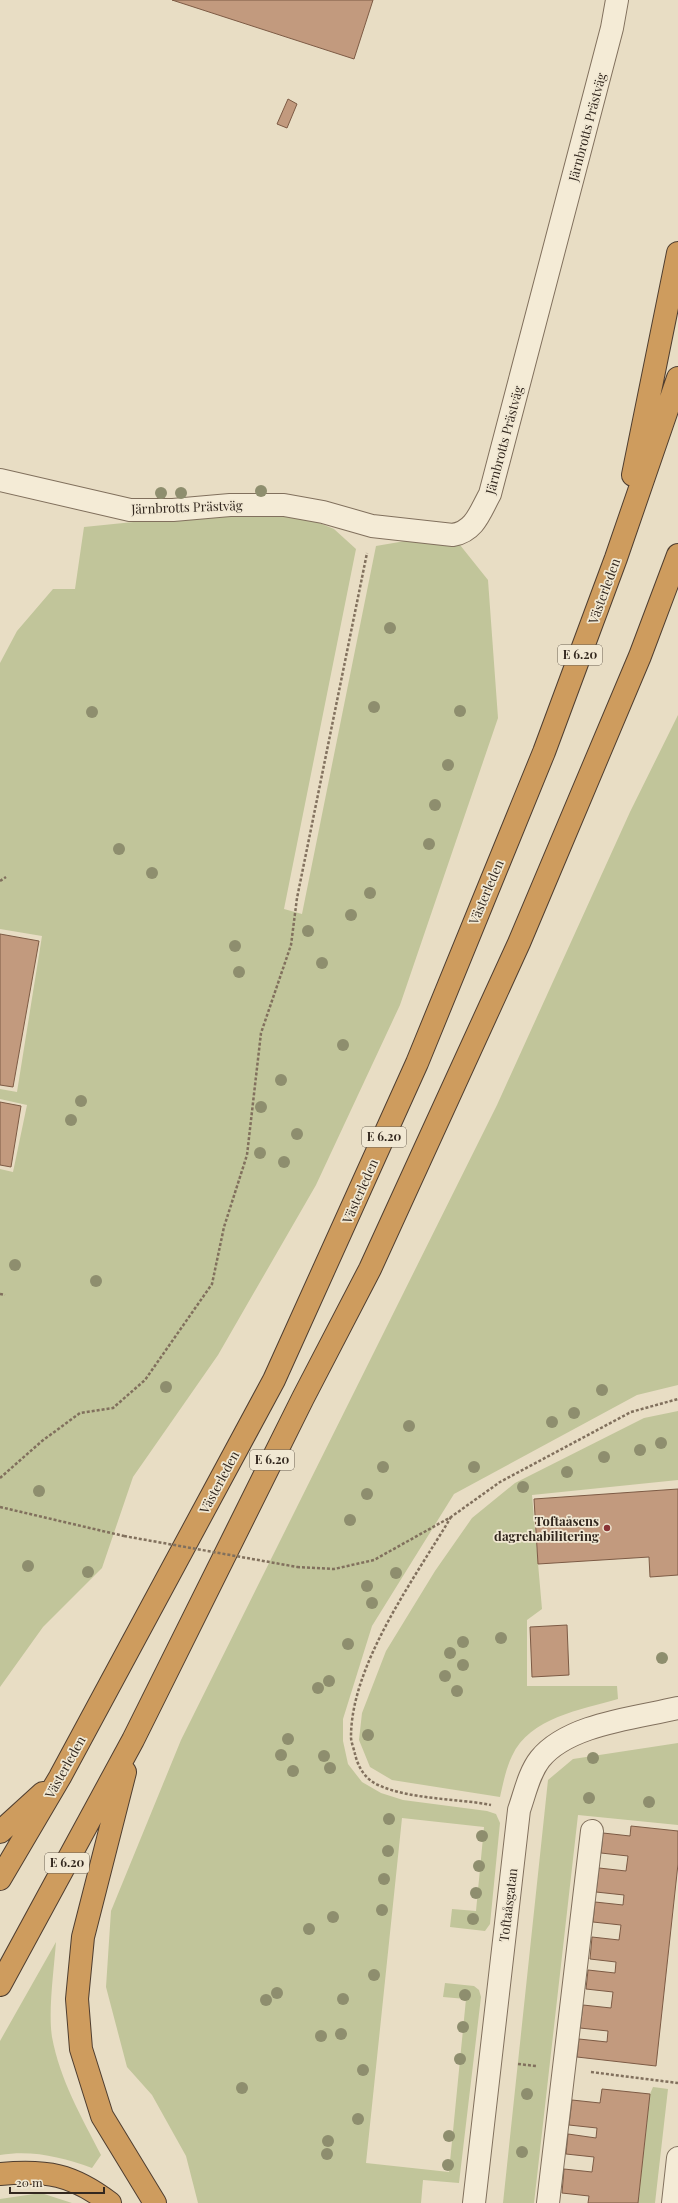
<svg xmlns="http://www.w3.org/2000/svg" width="678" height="2203" viewBox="0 0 678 2203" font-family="'Playfair Display',serif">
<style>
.green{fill:#c1c59a}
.building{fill:#c29a7e;stroke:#7d5b45}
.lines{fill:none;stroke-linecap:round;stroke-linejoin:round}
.minor-casing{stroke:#81705d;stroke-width:24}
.highway-casing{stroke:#4f3e30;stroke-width:24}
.path{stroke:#81705d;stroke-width:2.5;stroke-dasharray:3 2;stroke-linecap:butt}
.minor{stroke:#f4ebd6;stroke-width:22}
.highway{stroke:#ce9c5e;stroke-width:22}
.path-bridge{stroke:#81705d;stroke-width:2.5;stroke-dasharray:3 2;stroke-linecap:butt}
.tree{fill:#8e8e6e}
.poi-dot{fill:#893436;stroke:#f1e8d3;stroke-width:1.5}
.labels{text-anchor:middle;stroke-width:3.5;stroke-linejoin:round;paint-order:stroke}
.shield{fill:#f1e8d3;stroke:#6c6255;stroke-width:1}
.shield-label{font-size:12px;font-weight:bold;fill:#33281f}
.street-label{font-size:13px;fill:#33281f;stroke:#f1e8d3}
.poi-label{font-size:13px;font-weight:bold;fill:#33281f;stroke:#f1e8d3;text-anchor:end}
</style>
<rect width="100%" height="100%" fill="#e8ddc4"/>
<path class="green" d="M221,510L307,518L334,529L356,549L284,909L302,914L376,546L411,540L460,545L488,580L498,718L400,1005L316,1185L218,1355L133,1477L102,1568L43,1627L0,1687V1169L13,1172L27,1105L0,1099V1089L17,1092L42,936L0,929V663L17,631L53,589H75L84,527L173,518Z
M678,715V1385L637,1395L454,1494L372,1626L343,1719V1741L348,1764L362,1782L381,1793L403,1800L487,1811L496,1814L500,1823L490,1924L485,1931L450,1927L452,1909L476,1911L484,1827L402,1818L366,2163L449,2172L466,1999L443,1997L445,1983L474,1986L479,1990L481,1997L459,2183L423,2180L421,2203H198L186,2156L152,2095L127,2067L106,1987L111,1911L181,1740L497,1105L630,812Z
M678,1411V1480L532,1495L542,1609L527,1620V1686H617L618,1699C581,1710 530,1717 512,1756C506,1768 503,1784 500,1797L392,1780L370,1767L359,1740L362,1713L386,1651L435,1571L472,1518L515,1483L644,1418Z
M678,1743V1825L578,1815L534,2203H503L548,1780L573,1759Z
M56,1942C54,1969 48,2011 52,2037C60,2080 81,2116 101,2155L92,2168C61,2157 33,2150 0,2155V2041Z
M653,2087L668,2089L655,2203H638L650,2094Z
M41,2193L72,2203H0V2199Z"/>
<path class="building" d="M172,0H373L354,59Z
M288,99L297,104L287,128L277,124Z
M0,934L39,941L13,1087L0,1085Z
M0,1102L21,1106L11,1167L0,1165Z
M678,1489V1575L650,1577L649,1557L538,1564L534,1499Z
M567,1625L569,1675L532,1677L530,1627Z
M631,1826L678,1831V1864L656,2066L577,2057L579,2039L607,2042L608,2031L580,2028L583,2005L611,2008L613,1992L586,1989L588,1970L615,1973L616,1962L590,1959L592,1937L619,1940L621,1925L593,1922L595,1902L623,1905L624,1895L596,1892L599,1868L626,1871L628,1856L601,1853L603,1833L630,1836Z
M602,2089L650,2094L638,2203H588L589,2196L562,2193L564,2169L592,2172L594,2157L566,2154L568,2134L596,2138L597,2128L569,2125L572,2100L600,2103Z"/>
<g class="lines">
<defs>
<path id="minor" d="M0,480L130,510H173L230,505H284L323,512L372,526L453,535C475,531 480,512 490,494L612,28L617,0
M474,2203L519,1810C525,1793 529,1773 540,1759C568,1724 636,1718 678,1708
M548,2203L592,1831
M673,2203L678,2158"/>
<path id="highway" d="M633,475L678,253
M125,1772L83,1937L77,1999L81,2049L102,2116L155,2203
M0,1832L43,1793
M0,1879L60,1777L274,1380L417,1063L544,752L616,558L678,378
M0,1985L133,1740L303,1398L370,1269L519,943L640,656L678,555
M0,2174C47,2170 72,2174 110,2203"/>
</defs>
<use href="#minor" class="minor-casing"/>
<use href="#highway" class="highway-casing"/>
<path class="path" d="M0,881L6,877
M0,1294L5,1295
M0,1478L42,1441L80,1413L113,1408L145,1380L212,1284L224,1227L247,1155L261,1033L291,945L297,898L367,553
M0,1507L124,1536
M451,1517C415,1578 351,1664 351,1737C351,1742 354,1749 355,1754C358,1767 365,1779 378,1785C412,1800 455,1798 491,1805
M297,1567L334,1569L374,1560L451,1517L500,1482L631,1412L678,1399
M518,2064L536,2066
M591,2072L678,2083"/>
<use href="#minor" class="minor"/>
<use href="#highway" class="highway"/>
<path class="path-bridge" d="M124,1536L297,1567"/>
</g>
<g class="tree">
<circle cx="261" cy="491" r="6"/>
<circle cx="161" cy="493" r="6"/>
<circle cx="181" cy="493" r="6"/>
<circle cx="390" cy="628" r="6"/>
<circle cx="374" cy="707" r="6"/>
<circle cx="460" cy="711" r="6"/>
<circle cx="92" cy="712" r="6"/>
<circle cx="448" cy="765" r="6"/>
<circle cx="435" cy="805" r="6"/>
<circle cx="429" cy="844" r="6"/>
<circle cx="119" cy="849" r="6"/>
<circle cx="152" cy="873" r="6"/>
<circle cx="370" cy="893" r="6"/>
<circle cx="351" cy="915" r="6"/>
<circle cx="308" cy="931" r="6"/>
<circle cx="235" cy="946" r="6"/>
<circle cx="322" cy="963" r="6"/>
<circle cx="239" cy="972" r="6"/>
<circle cx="343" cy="1045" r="6"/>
<circle cx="281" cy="1080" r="6"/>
<circle cx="81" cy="1101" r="6"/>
<circle cx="261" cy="1107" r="6"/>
<circle cx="71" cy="1120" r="6"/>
<circle cx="297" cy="1134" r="6"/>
<circle cx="260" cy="1153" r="6"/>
<circle cx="284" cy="1162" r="6"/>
<circle cx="15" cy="1265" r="6"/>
<circle cx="96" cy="1281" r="6"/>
<circle cx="166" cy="1387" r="6"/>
<circle cx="602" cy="1390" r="6"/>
<circle cx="574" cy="1413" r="6"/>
<circle cx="552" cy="1422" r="6"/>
<circle cx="409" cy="1426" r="6"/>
<circle cx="661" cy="1443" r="6"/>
<circle cx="640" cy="1450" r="6"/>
<circle cx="604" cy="1457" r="6"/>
<circle cx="383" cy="1467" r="6"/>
<circle cx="474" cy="1467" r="6"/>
<circle cx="567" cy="1472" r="6"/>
<circle cx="523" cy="1487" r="6"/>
<circle cx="39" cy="1491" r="6"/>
<circle cx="367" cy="1494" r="6"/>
<circle cx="350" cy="1520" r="6"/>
<circle cx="28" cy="1566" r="6"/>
<circle cx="88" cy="1572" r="6"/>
<circle cx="396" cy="1573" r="6"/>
<circle cx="367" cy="1586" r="6"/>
<circle cx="372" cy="1603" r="6"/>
<circle cx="501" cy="1638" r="6"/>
<circle cx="463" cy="1642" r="6"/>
<circle cx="348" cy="1644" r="6"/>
<circle cx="450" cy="1653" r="6"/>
<circle cx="662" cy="1658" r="6"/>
<circle cx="463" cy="1665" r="6"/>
<circle cx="445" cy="1676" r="6"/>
<circle cx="329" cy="1681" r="6"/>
<circle cx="318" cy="1688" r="6"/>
<circle cx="457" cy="1691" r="6"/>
<circle cx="368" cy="1735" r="6"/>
<circle cx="288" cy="1739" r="6"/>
<circle cx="281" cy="1755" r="6"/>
<circle cx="324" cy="1756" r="6"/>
<circle cx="593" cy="1758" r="6"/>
<circle cx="330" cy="1768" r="6"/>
<circle cx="293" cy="1771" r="6"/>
<circle cx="589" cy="1798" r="6"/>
<circle cx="649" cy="1802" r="6"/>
<circle cx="389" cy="1819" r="6"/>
<circle cx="482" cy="1836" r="6"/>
<circle cx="388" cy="1851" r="6"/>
<circle cx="479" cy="1866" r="6"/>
<circle cx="384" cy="1879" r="6"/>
<circle cx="476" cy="1893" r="6"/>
<circle cx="382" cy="1910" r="6"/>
<circle cx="333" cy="1917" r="6"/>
<circle cx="473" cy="1919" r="6"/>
<circle cx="309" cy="1929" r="6"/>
<circle cx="374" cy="1975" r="6"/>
<circle cx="277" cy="1993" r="6"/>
<circle cx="465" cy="1995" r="6"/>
<circle cx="343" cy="1999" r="6"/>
<circle cx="266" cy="2000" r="6"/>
<circle cx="463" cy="2027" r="6"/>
<circle cx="341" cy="2034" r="6"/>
<circle cx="321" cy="2036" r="6"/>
<circle cx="460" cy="2059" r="6"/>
<circle cx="363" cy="2070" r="6"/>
<circle cx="242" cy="2088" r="6"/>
<circle cx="527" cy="2094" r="6"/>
<circle cx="358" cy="2119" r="6"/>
<circle cx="449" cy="2136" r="6"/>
<circle cx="328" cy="2141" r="6"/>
<circle cx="522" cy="2152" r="6"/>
<circle cx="327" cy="2154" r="6"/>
<circle cx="448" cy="2165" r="6"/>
</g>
<circle class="poi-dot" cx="607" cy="1528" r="4"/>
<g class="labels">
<g class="shield">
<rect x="558" y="645" width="44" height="20" rx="3"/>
<rect x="362" y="1127" width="44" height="20" rx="3"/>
<rect x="250" y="1450" width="44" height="20" rx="3"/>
<rect x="45" y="1853" width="44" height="20" rx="3"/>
</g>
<g class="shield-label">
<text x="580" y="659">E 6.20</text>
<text x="384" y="1141">E 6.20</text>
<text x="272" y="1464">E 6.20</text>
<text x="67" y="1867">E 6.20</text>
</g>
<g class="street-label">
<text transform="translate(587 127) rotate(-75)" y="5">Järnbrotts Prästväg</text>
<text transform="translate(504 440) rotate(-75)" y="5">Järnbrotts Prästväg</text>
<text transform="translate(187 507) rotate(-2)" y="5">Järnbrotts Prästväg</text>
<text transform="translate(604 591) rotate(-70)" y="5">Västerleden</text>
<text transform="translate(486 892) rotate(-67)" y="5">Västerleden</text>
<text transform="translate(360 1191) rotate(-66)" y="5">Västerleden</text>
<text transform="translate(219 1482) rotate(-62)" y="5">Västerleden</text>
<text transform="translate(65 1767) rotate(-61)" y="5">Västerleden</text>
<text transform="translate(508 1905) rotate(-83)" y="5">Toftaåsgatan</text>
</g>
<g class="poi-label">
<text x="599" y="1526">Toftaåsens<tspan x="599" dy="15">dagrehabilitering</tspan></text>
</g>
</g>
<path d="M10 2187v6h94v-6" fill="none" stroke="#33281f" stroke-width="2"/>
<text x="16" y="2187" font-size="12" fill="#33281f" stroke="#f1e8d3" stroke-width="3" paint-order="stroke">20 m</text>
</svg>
